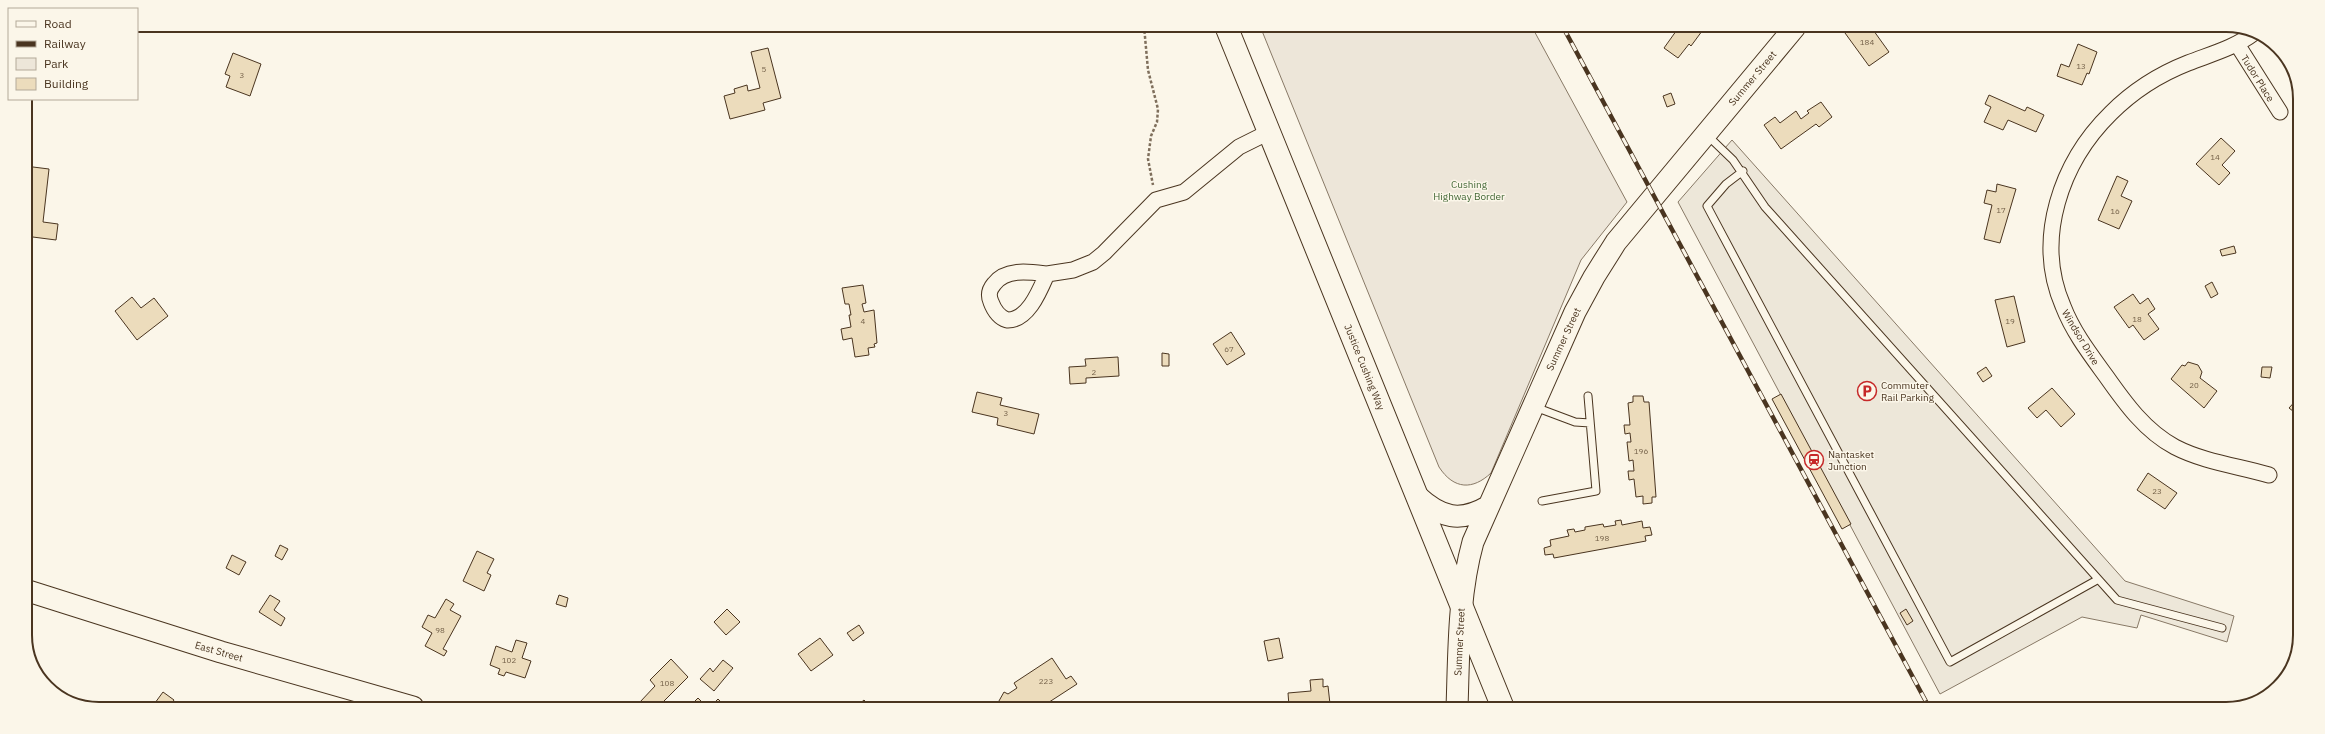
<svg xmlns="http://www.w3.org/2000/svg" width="2325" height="734" viewBox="0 0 2325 734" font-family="'IBM Plex Sans',sans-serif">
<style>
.green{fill:#ede6d9;stroke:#887966}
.parking{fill:#ede7d9;stroke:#887966}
.building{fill:#ecdcbc;stroke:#4a3520}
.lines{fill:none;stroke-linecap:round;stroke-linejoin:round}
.lane-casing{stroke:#4a3520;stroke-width:9}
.street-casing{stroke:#4a3520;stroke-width:17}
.secondary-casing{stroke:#4a3520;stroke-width:23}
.primary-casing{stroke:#4a3520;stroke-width:24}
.path{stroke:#7f6f5c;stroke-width:2.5;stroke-dasharray:3 2;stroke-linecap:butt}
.lane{stroke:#fbf6e9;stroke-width:7}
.street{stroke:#fbf6e9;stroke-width:15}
.secondary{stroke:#fbf6e9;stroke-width:21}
.primary{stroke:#fbf6e9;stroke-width:22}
.rail-casing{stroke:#4a3520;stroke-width:4.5}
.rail{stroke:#fbf6e9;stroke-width:3;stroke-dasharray:9;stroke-linecap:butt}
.labels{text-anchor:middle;stroke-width:3;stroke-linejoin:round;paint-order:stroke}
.number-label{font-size:8px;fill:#725f47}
.street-label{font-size:10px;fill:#4a3520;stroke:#fbf6e9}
.park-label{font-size:10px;fill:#436837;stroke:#fbf6e9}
.poi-label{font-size:10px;fill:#4a3520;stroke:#fbf6e9;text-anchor:start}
.rim{fill:none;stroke:#4a3520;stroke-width:2}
</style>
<rect width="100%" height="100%" fill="#fbf6e9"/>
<path class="green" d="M1260,26L1532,27L1627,202L1581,260L1491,473C1473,490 1454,490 1439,467Z"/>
<path class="parking" d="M1732,140L2125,581L2234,616L2227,642L2141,615L2137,628L2082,617L1940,694L1678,202Z"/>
<path class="building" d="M1679,27H1705L1691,46L1689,44L1678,58L1664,48Z
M1853,27H1871L1889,52L1869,66L1845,33Z
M2078,44L2097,52L2089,74L2087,73L2082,85L2057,76L2061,64L2069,67Z
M768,48L781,98L763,103L765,110L730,119L724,96L735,93L734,89L747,85L748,91L760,88L751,52Z
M233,53L261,64L250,96L226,87L230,76L225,74Z
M1671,93L1675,104L1667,107L1663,96Z
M1989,95L2025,111L2027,107L2044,115L2036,132L2008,120L2003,130L1984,122L1991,107L1985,104Z
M1821,102L1832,117L1819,127L1816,124L1781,149L1764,125L1775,117L1780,123L1796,111L1801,119L1809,113L1807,111Z
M2221,138L2235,151L2222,165L2230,173L2219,185L2196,164Z
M25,166L49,169L43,222L58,224L56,240L25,236Z
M2117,176L2128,181L2121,196L2132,201L2119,229L2098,220Z
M1997,184L2016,189L2000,243L1984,239L1992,205L1984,203L1987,190L1996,192Z
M2234,246L2236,253L2222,256L2220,250Z
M2212,282L2218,294L2211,298L2205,286Z
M863,285L866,303L862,304L864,312L874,310L877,343L874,344L875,347L868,348L869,355L855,357L852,338L843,340L841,329L851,327L849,315H851L849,304H845L842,288Z
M2133,294L2140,304L2148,298L2155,309L2148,314L2159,329L2144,340L2133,325L2129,328L2114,307Z
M2014,296L2025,342L2007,347L1995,300Z
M132,297L141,308L154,298L168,316L137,340L115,311Z
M1231,332L1245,354L1227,365L1213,344Z
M1162,353L1169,354V366H1162Z
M1118,357L1119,376L1086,378V383L1070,384L1069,367L1086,366L1085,359Z
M2188,362L2198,365L2202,372L2200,378L2217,391L2204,408L2171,379L2182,365L2185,366Z
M1986,367L1992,376L1983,382L1977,373Z
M2262,367H2272L2270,378L2261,377Z
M2052,388L2075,414L2061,427L2046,410L2037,418L2028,408Z
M977,392L1002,398L1000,405L1039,414L1034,434L997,425L998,418L972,412Z
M1781,394L1851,524L1842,529L1772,399Z
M1633,396H1643L1644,402H1649L1656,497H1652V503L1643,504V496L1636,497L1634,479L1629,480L1628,471H1634L1633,460L1629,461L1627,442H1631L1630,433L1625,434L1624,425H1630L1628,403L1633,402Z
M2299,397L2298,415L2289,408Z
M2148,473L2177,493L2165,509L2137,490Z
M1621,520L1622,525L1642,521L1643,528L1650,527L1652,535L1645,536L1646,541L1554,558L1553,554L1545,555L1544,548L1551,546L1550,540L1569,536L1567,530L1574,529L1575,532L1585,530V527L1603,524L1604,527L1616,525L1615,521Z
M280,545L288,549L282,560L275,556Z
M477,551L494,559L487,573L491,575L484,591L463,581Z
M232,555L246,562L239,575L226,568Z
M270,595L280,601L274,610L285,618L281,626L259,612Z
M559,595L568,598L566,607L556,604Z
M446,599L454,604L450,610L461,616L443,649L447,651L444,656L425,646L432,633L422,627L428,615L435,618Z
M727,609L740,622L726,635L714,622Z
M1906,609L1913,621L1907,625L1900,613Z
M859,625L864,633L853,641L847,633Z
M820,638L833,655L811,671L798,654Z
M1279,638L1283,658L1268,661L1264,641Z
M516,640L527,643L522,658L531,661L525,678L506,672L504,676L498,674L500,669L490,665L496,646L512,652Z
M1052,658L1066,679L1071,676L1077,684L1040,708H1031L1030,705L1026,708L1022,705L1019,708H995L1004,692L1008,694L1017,688L1014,683Z
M671,659L688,677L658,707H645L640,702L655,686L650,680Z
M723,660L733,668L714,691L700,679L710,668L713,672Z
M1323,679V687L1328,686L1330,704L1309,706V708L1289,706L1288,693L1311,691L1310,680Z
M163,692L174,700L169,707H152Z
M698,698L707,707H695L692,704Z
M718,699L726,707H710Z
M864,700L871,707H860L858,705Z"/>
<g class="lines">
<defs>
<path id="lane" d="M1707,135L1733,160L1765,207L2117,600L2222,628
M1743,171L1726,184L1707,206L1950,662L2097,580
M1535,407L1575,422L1590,423
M1542,501L1596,491L1588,396"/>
<path id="street" d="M2254,33C2234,48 2211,54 2188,63C2160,74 2132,92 2111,113C2061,162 2034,239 2063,306C2073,332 2090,354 2106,376C2125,403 2145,431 2175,447C2204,462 2238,466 2269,475
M2237,44L2280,112
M1047,274C1030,272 1006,268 994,284C989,290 988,295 991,302C994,310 998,317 1007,320C1028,321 1040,290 1047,274L1073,270L1093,262L1104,253L1156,200L1184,192L1239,147L1269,132"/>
<path id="secondary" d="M1417,496C1441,518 1460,523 1489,506
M25,590L221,652L413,707
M1457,708C1459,652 1458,596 1473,542L1575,312L1594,277L1616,242L1795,27"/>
<path id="primary" d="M1226,26L1503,708"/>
</defs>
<use href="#lane" class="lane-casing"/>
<use href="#street" class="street-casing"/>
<use href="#secondary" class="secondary-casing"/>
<use href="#primary" class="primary-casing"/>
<path class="path" d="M1144,26L1148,70L1158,109L1157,122L1151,136L1148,159L1153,185"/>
<use href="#lane" class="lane"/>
<use href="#street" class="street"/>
<use href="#secondary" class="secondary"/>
<use href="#primary" class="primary"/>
<defs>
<path id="rail" d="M1563,27L1930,709"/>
</defs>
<use href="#rail" class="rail-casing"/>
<use href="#rail" class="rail"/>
</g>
<defs>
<symbol id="parking-ring" viewBox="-11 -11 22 22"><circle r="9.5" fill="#fbf6e9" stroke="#c62828" stroke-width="1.5"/><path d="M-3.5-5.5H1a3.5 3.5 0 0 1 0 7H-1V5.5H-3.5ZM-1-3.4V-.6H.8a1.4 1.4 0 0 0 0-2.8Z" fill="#c62828"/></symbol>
<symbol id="station-ring" viewBox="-11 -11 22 22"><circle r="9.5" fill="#fbf6e9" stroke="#c62828" stroke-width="1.5"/><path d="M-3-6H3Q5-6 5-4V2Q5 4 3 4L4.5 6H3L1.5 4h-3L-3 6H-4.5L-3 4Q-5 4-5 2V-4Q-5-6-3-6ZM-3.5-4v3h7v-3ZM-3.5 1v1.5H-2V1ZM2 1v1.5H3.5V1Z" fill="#c62828"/></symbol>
</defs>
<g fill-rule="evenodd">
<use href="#parking-ring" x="1856" y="380" width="22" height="22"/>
<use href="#station-ring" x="1803" y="449" width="22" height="22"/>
</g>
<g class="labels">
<g class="number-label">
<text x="1867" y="45">184</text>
<text x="2081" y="69">13</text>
<text x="764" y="72">5</text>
<text x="242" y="78">3</text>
<text x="2215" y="160">14</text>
<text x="2001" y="213">17</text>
<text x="2115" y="214">16</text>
<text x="2137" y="322">18</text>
<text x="863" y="324">4</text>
<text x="2010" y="324">19</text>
<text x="1229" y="352">67</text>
<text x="1094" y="375">2</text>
<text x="2194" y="388">20</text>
<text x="1006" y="416">3</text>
<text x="1641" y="454">196</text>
<text x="2157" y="494">23</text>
<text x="1602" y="541">198</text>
<text x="440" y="633">98</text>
<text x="509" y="663">102</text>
<text x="1046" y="684">223</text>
<text x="667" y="686">108</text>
</g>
<g class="street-label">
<text transform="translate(1752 78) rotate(-50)" y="4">Summer Street</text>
<text transform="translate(2258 78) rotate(58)" y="4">Tudor Place</text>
<text transform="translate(2081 337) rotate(59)" y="4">Windsor Drive</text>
<text transform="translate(1563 339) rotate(-65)" y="4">Summer Street</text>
<text transform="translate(1365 367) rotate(68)" y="4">Justice Cushing Way</text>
<text transform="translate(1459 642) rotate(-87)" y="4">Summer Street</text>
<text transform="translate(219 651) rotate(16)" y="4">East Street</text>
</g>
<g class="park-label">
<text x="1469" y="188">Cushing<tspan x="1469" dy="12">Highway Border</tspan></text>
</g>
<g class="poi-label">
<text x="1881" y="389">Commuter<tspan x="1881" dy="12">Rail Parking</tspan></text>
<text x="1828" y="458">Nantasket<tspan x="1828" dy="12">Junction</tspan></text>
</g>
</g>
<path d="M0 0H2325V734H0ZM99 32H2226A67 67 0 0 1 2293 99V635A67 67 0 0 1 2226 702H99A67 67 0 0 1 32 635V99A67 67 0 0 1 99 32Z" fill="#fbf6e9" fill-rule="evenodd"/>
<path class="rim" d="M99 32H2226A67 67 0 0 1 2293 99V635A67 67 0 0 1 2226 702H99A67 67 0 0 1 32 635V99A67 67 0 0 1 99 32Z"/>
<rect x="8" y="8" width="130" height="92" fill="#fbf6e9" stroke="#b4a999"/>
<rect x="16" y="21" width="20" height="6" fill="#fbf6e9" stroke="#b4a999"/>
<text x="44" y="28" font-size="12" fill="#4a3520">Road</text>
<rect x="16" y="41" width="20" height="6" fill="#4a3520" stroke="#b4a999"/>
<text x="44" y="48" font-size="12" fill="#4a3520">Railway</text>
<rect x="16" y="58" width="20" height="12" fill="#ede6d9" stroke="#b4a999"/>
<text x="44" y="68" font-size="12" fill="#4a3520">Park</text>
<rect x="16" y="78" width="20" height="12" fill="#ecdcbc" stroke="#b4a999"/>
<text x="44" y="88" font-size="12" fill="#4a3520">Building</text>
</svg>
